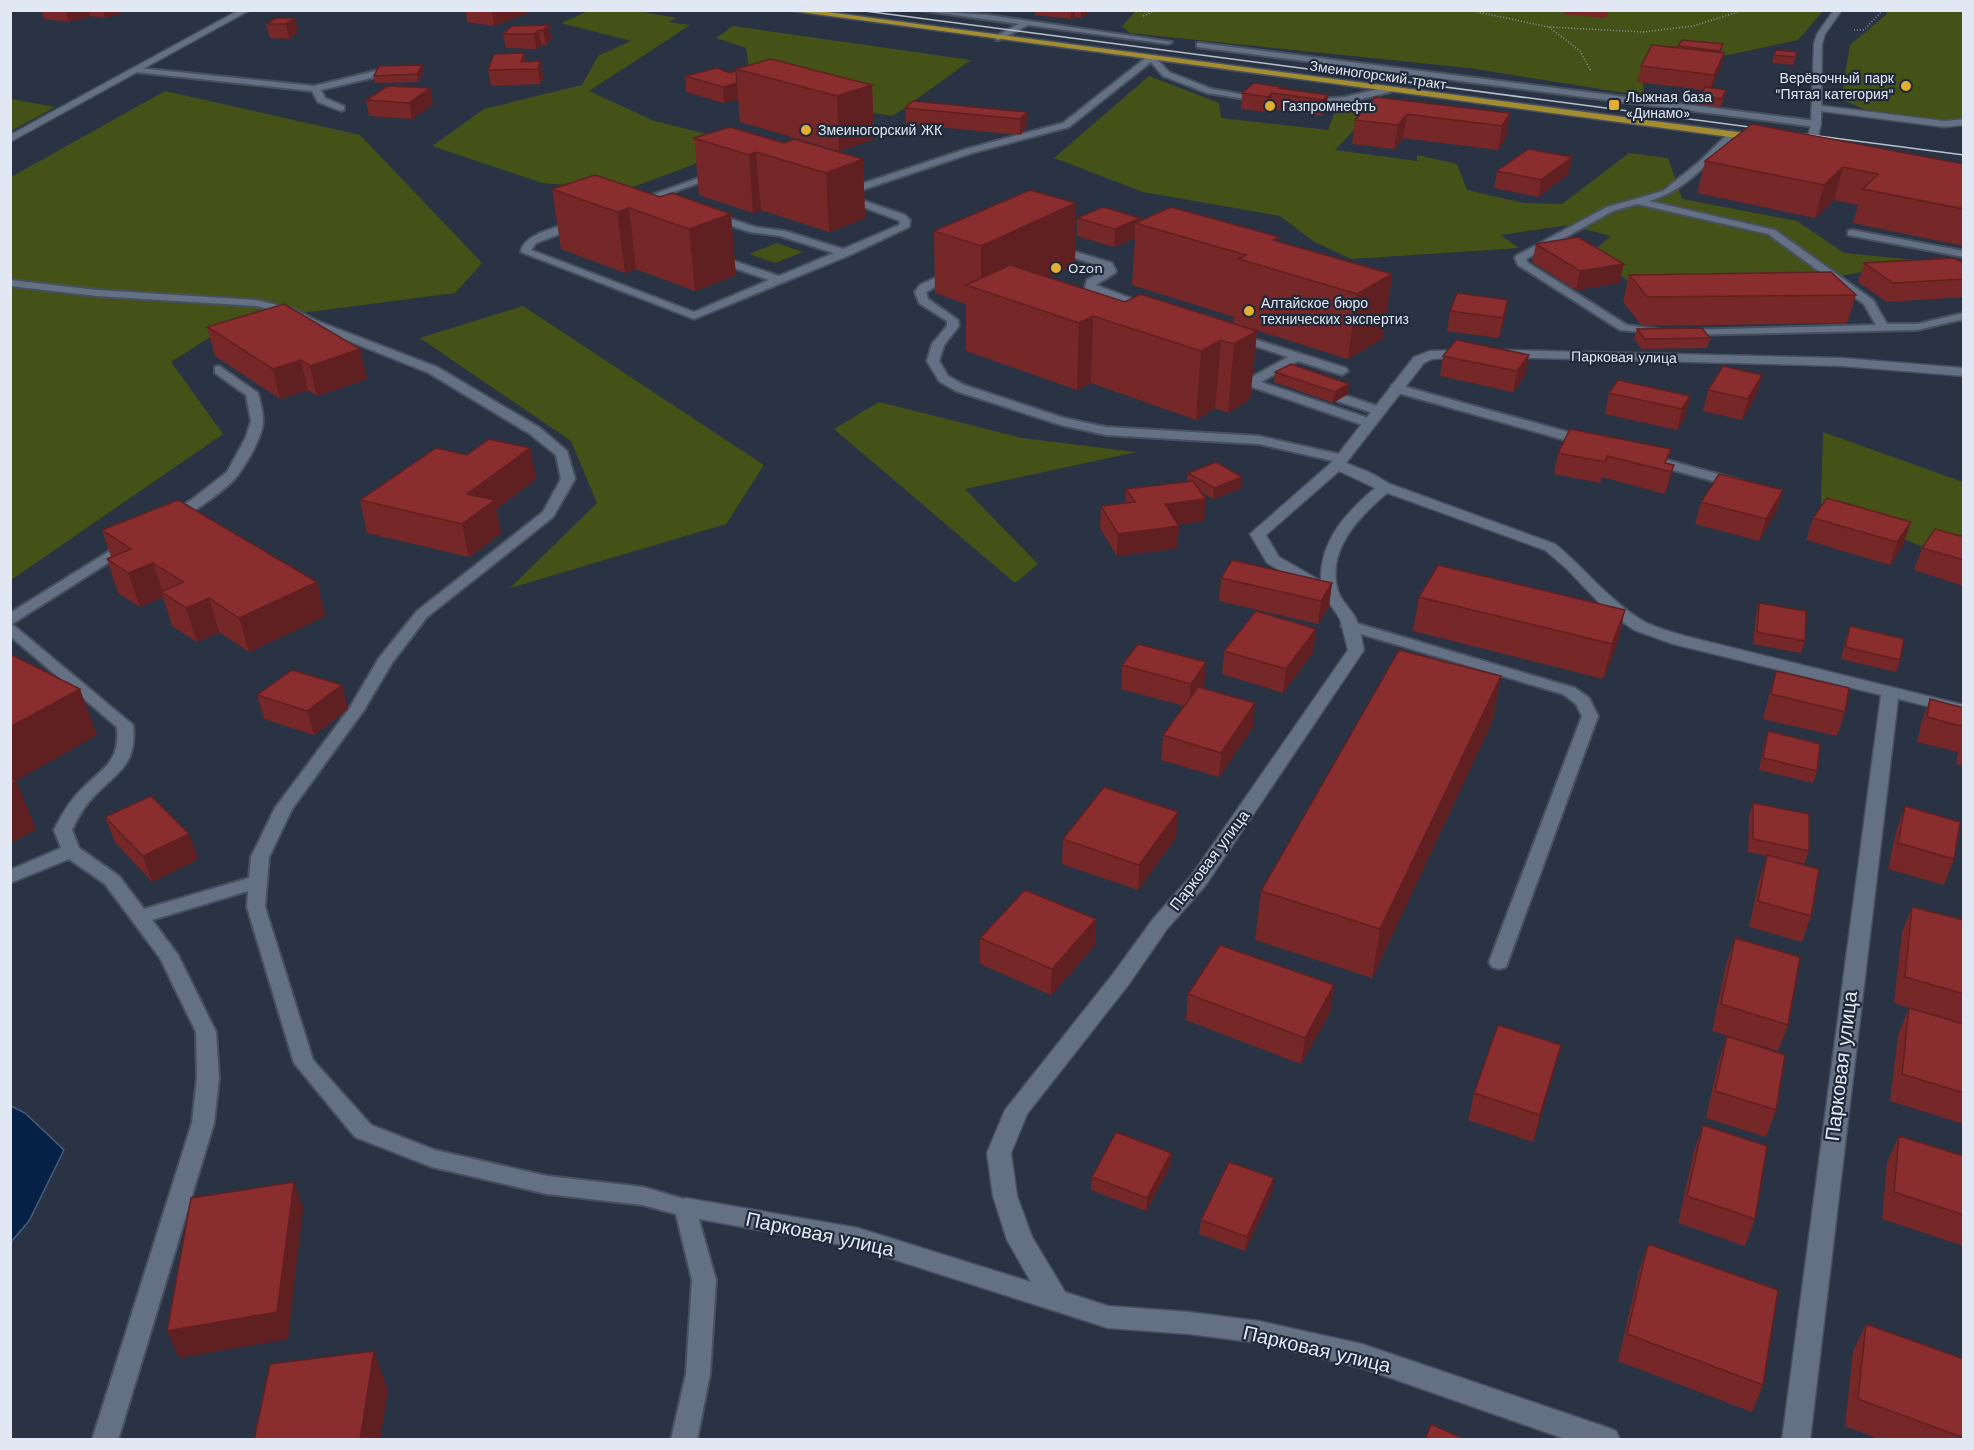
<svg xmlns="http://www.w3.org/2000/svg" width="1974" height="1450" viewBox="0 0 1974 1450" font-family="'Work Sans',sans-serif">
<style>
.green{fill:#455217}
.water{fill:#052246;stroke:#475d7a;stroke-width:1.5}
.lines{fill:none;stroke-linecap:round;stroke-linejoin:round}
.service-casing{stroke:#47505e;stroke-width:4}
.minor-casing{stroke:#47505e;stroke-width:3}
.tertiary-casing{stroke:#47505e;stroke-width:3}
.trunk-casing{stroke:#47505e;stroke-width:3}
.path{stroke:#8a93a0;stroke-width:1.5;stroke-dasharray:1 2;stroke-linecap:butt}
.service{fill:#647083;fill-rule:evenodd}
.minor{fill:#647083;fill-rule:evenodd}
.tertiary{fill:#647083;fill-rule:evenodd}
.trunk{fill:#a48c30;fill-rule:evenodd}
.tram{stroke:#b8c0cc;stroke-width:1.5}
.wall{fill:#762728}
.shaded-wall{fill:#602021}
.building{fill:#892d2f;stroke:#602021;stroke-width:1.5}
.poi-dot{fill:#e2af34;stroke:#1f2939;stroke-width:2}
.labels{text-anchor:middle;stroke-width:4.5;stroke-linejoin:round;paint-order:stroke}
.far-street-label{font-size:14px;fill:#e1e8f3;stroke:#1f2939}
.far-poi-label{font-size:14px;fill:#e1e8f3;stroke:#1f2939;text-anchor:start}
.street-label{font-size:16px;fill:#e1e8f3;stroke:#1f2939}
.near-street-label{font-size:20px;fill:#e1e8f3;stroke:#1f2939}
</style>
<rect width="100%" height="100%" fill="#293344"/>
<path class="green" d="M631,10L677,18L668,22L690,25L589,91L654,121L723,138L727,152L625,190L542,183L432,146L484,109L582,85L598,56L631,41L561,23L588,11Z
M1132,10L1823,11L1798,40L1728,55L1642,62L1644,96L1469,68L1130,33L1122,26L1134,13Z
M1881,11H1963V122L1866,110L1841,99L1850,45L1888,13Z
M733,26L971,60L893,116L861,111L749,69L746,48L716,38Z
M1149,76L1219,103L1221,118L1328,130L1337,105L1378,104L1335,150L1417,161V155L1457,164L1467,190L1523,203L1562,204L1629,153L1668,158L1682,199L1797,221L1844,253L1916,260L1823,280L1628,281L1591,253L1611,236L1568,225L1500,235L1519,248L1351,259L1313,241L1280,216L1143,192L1054,158Z
M165,91L360,135L482,263L455,293L293,314L240,318L171,362L223,434L11,580V177Z
M11,99L55,107L11,131Z
M777,243L803,252L775,263L749,254Z
M523,306L764,465L726,524L510,588L597,503L571,441L420,338Z
M879,402L1022,438L1136,452L965,489L1038,564L1015,583L834,429Z
M1823,432L1963,482V564L1821,504Z"/>
<path class="water" d="M11,1106L25,1113L64,1150L29,1221L11,1242Z"/>
<g class="lines">
<defs>
<path id="service" d="M918,10L988,15L1172,42L1168,44L1028,25L999,40H996V36L1019,24Z
M1200,43L1816,121L1820,124L1816,127L1197,47V43Z
M1148,56H1154L1169,72L1212,89L1269,99L1265,102L1207,93L1163,76L1151,62L1069,127L972,153L847,195L905,215L910,220L909,227L850,255L694,319L521,252C523,233 561,227 576,221H584V225L536,243L531,250L694,312L769,280L711,260V256H719L779,276L834,253L780,236L750,232L708,218V214H716L755,227L785,231L843,249L899,225L900,221L842,199L838,193L840,191L966,149L1063,123Z
M138,68L314,86L375,71L397,69L401,71L321,90L325,98L344,106V110L341,111L318,102L312,91L135,72V68Z
M1387,87L1390,88V92L1345,103L1305,106L1301,103L1305,100L1345,97Z
M1731,131L1734,132V136C1709,162 1685,191 1649,201L1775,230L1873,300L1887,324H1917L1964,313V319L1917,330L1680,335V331L1684,330L1876,325L1864,304L1768,234L1637,204L1613,211L1526,259L1528,263L1627,325L1663,330V334L1620,330L1518,265L1515,258L1516,256L1607,207L1663,191L1699,162Z
M715,172L723,174L638,205L630,203Z
M1852,230L1964,251V257L1848,235V231Z
M1053,245L1112,263L1116,271L1115,273L1096,285L1154,307L1152,309H1144L1086,289L1085,287L1087,280L1105,270L1104,267L1049,250L1048,248Z
M954,269L958,270V274L926,292L928,299L958,320L959,326L944,345L939,361L948,376L964,385L1064,418L1106,427L1259,436L1347,456L1349,459L1342,463L1259,444L1106,435L1061,425L956,391L939,381L927,361L932,344L947,326V321L919,303L915,292L920,285Z
M10,280L97,290L256,300L294,309L317,321L437,367L540,428L567,451L575,479L553,517L427,617L392,663L364,710L292,809L269,857L265,907L313,1060L371,1125L435,1150L547,1176L643,1187L694,1202L716,1280L710,1374L697,1440H671L686,1374L692,1280L676,1214L643,1205L547,1194L432,1167L355,1137L294,1063L247,907L248,891L152,920L178,955L216,1032L219,1078L214,1123L118,1440H92L192,1123L197,1078L196,1032L160,958L105,884L69,859L10,883V870L61,848L54,830C62,814 70,800 83,788C105,766 120,762 117,727L10,636V613L124,542L129,541L136,545L12,624L133,725C137,764 120,770 95,795C85,805 78,817 72,830L79,848L119,876L144,909L249,878L251,857L275,808L349,709L379,658L417,611L543,512L561,479L556,455L530,434L429,373L309,325L286,313L256,306L97,296L10,286Z
M1235,333L1346,368L1348,371L1342,375L1298,361L1261,382L1374,420L1376,423L1370,427L1366,426L1226,378L1224,375L1230,371L1250,378L1288,357L1231,338L1229,336Z
M219,366L258,393C260,401 263,412 263,420C263,437 247,462 238,475C229,487 180,525 166,522L164,519L166,516L191,500L227,472L246,437L251,421L246,395L215,373V367Z
M1395,384L1593,439L1594,442L1588,446L1583,445L1391,391V385Z
M1341,394L1383,408L1385,411L1379,415L1337,401L1335,398Z
M1653,456L1743,481L1745,484L1738,488L1648,463L1646,460L1648,457Z
M1349,621L1575,688L1589,698L1598,716L1506,967L1499,969L1492,967L1489,962L1582,716L1576,704L1563,694L1344,629L1341,626Z"/>
<path id="minor" d="M239,10H250L10,142V135Z
M1816,105L1944,121L1964,119V125L1944,127L1813,110V106Z
M1467,350L1472,351L1473,354L1472,357L1432,359L1424,363L1346,463L1371,473L1390,484L1555,544C1586,569 1610,602 1645,622C1657,628 1672,632 1685,636L1964,705V715L1898,699L1810,1440H1782L1881,695L1673,644L1634,630L1606,610L1566,568L1545,550L1387,493C1359,517 1326,550 1338,591C1341,601 1351,609 1356,619C1360,628 1362,640 1364,650L1205,886L1167,929L1129,984L1027,1114L1011,1153L1017,1196L1032,1237L1065,1292L1108,1306L1189,1312L1259,1321L1362,1344L1606,1427L1616,1431L1620,1440H1568L1362,1368L1259,1343L1189,1334L1108,1328L858,1248L677,1215L674,1208L677,1201L686,1198L858,1228L1031,1282L1007,1240L993,1196L987,1153L1005,1110L1113,974L1153,919L1191,876L1348,650L1340,619L1324,595L1267,563L1250,534L1332,462L1414,357L1430,351ZM1339,471L1375,488C1346,513 1320,540 1321,581L1279,557L1266,535Z
M1504,350L1842,358L1964,368V376L1842,366L1499,357L1498,354L1499,351Z"/>
<path id="tertiary" d="M1834,10H1842L1825,34L1822,44L1821,124L1816,145L1811,148L1806,145L1811,124L1814,44L1817,34Z"/>
<path id="trunk" d="M786,10H812L1760,135L1765,138L1760,141Z"/>
</defs>
<use href="#service" class="service-casing"/>
<use href="#minor" class="minor-casing"/>
<use href="#tertiary" class="tertiary-casing"/>
<use href="#trunk" class="trunk-casing"/>
<path class="path" d="M1468,10L1549,27L1643,32L1693,26L1744,10
M1143,16L1156,10
M1549,27L1580,51L1591,71
M1854,30H1864L1883,10"/>
<use href="#service" class="service"/>
<use href="#minor" class="minor"/>
<use href="#tertiary" class="tertiary"/>
<use href="#trunk" class="trunk"/>
<path class="tram" d="M857,10L1964,155"/>
</g>
<path class="wall" d="M41,10H122V13L105,18L90,16L69,22L44,19Z
M456,10H534L494,26L467,22L466,12Z
M1035,10H1092L1081,18L1075,17L1071,19L1035,15Z
M1564,10H1609L1606,18L1563,14Z
M276,18L298,32L289,39L270,38L266,24Z
M549,25L551,39L546,45H541L536,49L506,48L503,34Z
M1723,44L1721,53H1724L1720,68L1711,88L1726,90L1724,98L1720,107L1682,102L1684,94L1702,93L1704,90L1637,82L1641,66L1678,48V46Z
M1797,52L1793,65L1772,63L1774,55Z
M524,53L525,62L540,61L543,77L540,84L491,86L488,70Z
M736,69L872,85L874,139L839,151L740,122L738,99L724,103L686,92L685,76L730,73L736,71Z
M423,72L418,82L375,83L374,76Z
M1281,88L1328,95L1326,110L1321,116L1271,109L1267,112L1241,109L1242,93Z
M1375,97L1510,113L1506,137L1498,150L1403,138L1394,149L1352,144L1355,120Z
M366,100L433,104L412,119L369,116Z
M905,108L1027,112L1026,128L1020,135L906,124Z
M694,138L784,143L863,159L865,218L829,232L761,210L753,213L699,195Z
M1572,157L1568,174L1538,197L1494,188L1497,171Z
M1705,161L1964,164V246L1853,223L1858,205L1834,200L1815,218L1697,193Z
M552,189L660,197L736,275L695,291L636,269L625,273L561,249Z
M1076,203L1075,264L1047,277L1125,302L1257,331L1250,399L1228,413L1215,408L1196,420L1091,383L1077,390L966,351V304L935,293L934,231Z
M1077,218L1140,221L1279,242L1392,274L1383,338L1348,359L1233,323L1234,317L1132,285L1135,238L1114,247L1077,236Z
M1536,244L1619,283L1576,290L1532,262Z
M1864,263H1964V297L1887,302L1858,282Z
M1629,275L1856,295L1847,323L1642,326L1623,302Z
M1508,300L1504,319L1499,338L1447,331L1450,311Z
M207,327L360,349L367,379L317,396L308,390L280,399L215,356Z
M1637,329L1710,338L1707,348L1642,349L1634,339Z
M1456,340L1525,375L1513,392L1440,376L1443,356Z
M1275,372L1348,394L1333,403L1274,382Z
M1762,375L1756,395L1742,420L1703,411L1708,390Z
M1609,393L1690,396L1685,417L1677,430L1605,414Z
M1570,429L1667,463L1674,465L1665,494L1602,477L1600,483L1554,474L1558,453Z
M467,455L536,479L496,509L501,533L469,557L367,533L360,500Z
M1188,473L1241,488L1213,499L1200,491L1204,521L1178,524L1179,526L1177,548L1117,556L1100,528L1101,506L1126,503V489L1187,482Z
M1783,490L1776,512L1759,541L1695,524L1701,502Z
M1813,518L1911,522L1903,545L1890,565L1806,540Z
M102,530L317,582L325,616L249,652L219,632L197,642L172,626L163,597L140,607L118,593L107,559L111,557Z
M1964,537V586L1914,570L1922,548Z
M1221,578L1332,583L1329,606L1318,624L1219,601Z
M1419,597L1625,610L1617,644L1603,679L1413,631Z
M1759,603L1805,641L1801,653L1753,644L1756,614Z
M1850,626L1900,660L1896,672L1841,659L1846,638Z
M1316,629L1313,652L1283,693L1222,674L1224,651Z
M1206,662L1204,686L1203,688L1253,727L1219,777L1161,760L1163,735L1184,706L1121,689L1122,665Z
M1776,671L1845,712L1837,736L1763,719L1769,695Z
M1501,676L1492,722L1372,978L1255,940L1261,891Z
M257,695L348,709L314,735L264,719Z
M1930,699L1964,708V766L1956,764L1958,752L1917,742L1921,723Z
M1768,731L1817,771L1813,783L1759,770L1764,744Z
M1753,803L1809,851L1804,864L1773,857L1811,916L1802,942L1749,927L1759,881L1767,856L1748,852L1749,816Z
M1905,806L1954,859L1944,885L1888,869L1896,832Z
M105,817L189,834L198,859L152,882L115,842Z
M1176,837L1138,890L1062,864L1063,839Z
M1912,907L1964,920V1024L1894,1003L1902,932Z
M1096,919L1095,945L1051,995L980,964V938Z
M1735,938L1788,1025L1778,1051L1712,1031L1726,964Z
M1334,985L1330,1012L1301,1064L1186,1020L1188,994Z
M1909,1008L1964,1024V1124L1890,1101L1898,1035Z
M1727,1036L1776,1110L1766,1137L1706,1118L1718,1063Z
M1561,1045L1533,1142L1468,1120L1474,1093Z
M1703,1125L1755,1219L1745,1246L1678,1223L1694,1151Z
M1899,1136L1964,1156V1246L1882,1219L1887,1162Z
M1171,1153L1170,1166L1146,1211L1091,1190L1092,1177Z
M1272,1192L1245,1251L1199,1234L1201,1220Z
M1648,1244L1763,1385L1752,1412L1618,1361L1639,1271Z
M1866,1324L1964,1359V1440H1881L1845,1426L1853,1351Z"/>
<path class="shaded-wall" d="M66,10H89L90,16L69,22Z
M103,10H122V13L105,18Z
M495,10H534L494,26L492,12Z
M1071,10H1075V17L1071,19Z
M1081,10H1092L1081,18Z
M295,18L298,32L289,39L286,24Z
M549,25L551,39L546,45L543,30Z
M539,30L541,45L536,49L534,34Z
M524,53L526,68L521,62Z
M1724,53L1720,68L1710,91L1714,75Z
M540,61L543,77L540,84L538,69Z
M422,65L423,72L418,82L417,74Z
M737,83L738,99L724,103L723,87Z
M872,85L874,139L839,151L837,96Z
M430,88L433,104L412,119L409,103Z
M1272,93L1271,109L1267,112L1268,97Z
M1328,95L1326,110L1321,116L1323,100Z
M1027,112L1026,128L1020,135V119Z
M1510,113L1506,137L1498,150L1502,126Z
M1407,114L1403,138L1394,149L1398,125Z
M756,152L761,210L753,213L749,155Z
M1572,157L1568,174L1538,197L1541,180Z
M863,159L865,218L829,232L826,173Z
M1843,167L1834,200L1815,218L1824,185Z
M1076,203L1075,264L1003,298L981,290V246Z
M629,208L636,269L625,273L617,212Z
M731,214L736,275L695,291L689,229Z
M1140,218V225L1135,223V238L1114,247L1115,229Z
M1624,264L1619,283L1576,290L1580,271Z
M1392,274L1383,338L1348,359L1357,294Z
M1508,300L1504,319L1499,338L1503,318Z
M1093,316L1091,383L1077,390L1079,323Z
M1257,331L1250,399L1228,413L1234,344Z
M1221,340L1215,408L1196,420L1201,351Z
M360,349L367,379L317,396L310,366Z
M1529,355L1525,375L1513,392L1517,371Z
M301,360L308,390L280,399L273,369Z
M1762,375L1756,395L1742,420L1748,399Z
M1349,384L1348,394L1333,403L1335,392Z
M1690,396L1685,417L1677,430L1682,409Z
M530,448L536,479L496,509L501,533L469,557L462,524L467,494Z
M1674,465L1668,486L1665,494L1671,472Z
M1242,477L1241,488L1213,499L1214,488Z
M1783,490L1776,512L1759,541L1766,519Z
M1206,499L1204,521L1163,526L1165,504Z
M1911,522L1903,545L1890,565L1897,542Z
M1179,526L1177,548L1117,556L1118,534Z
M153,563L163,593L161,592L163,597L140,607L128,573Z
M317,582L325,616L249,652L239,618Z
M1332,583L1329,606L1318,624L1321,601Z
M209,598L219,632L197,642L186,608Z
M1625,610L1617,644L1603,679L1612,644Z
M1316,629L1313,652L1283,693L1286,669Z
M1206,662L1204,686L1189,708L1191,684Z
M1501,676L1492,722L1372,978L1380,929Z
M342,685L348,709L314,735L307,711Z
M80,689L97,735L10,784V727Z
M1255,703L1253,727L1219,777L1221,753Z
M16,781L36,829L10,844V785Z
M1178,812L1176,837L1138,890L1139,865Z
M189,834L198,859L152,882L143,856Z
M1096,919L1095,945L1051,995L1052,969Z
M1334,985L1330,1012L1301,1064L1305,1038Z
M1561,1045L1554,1072L1533,1142L1540,1115Z
M1171,1153L1170,1166L1146,1211L1147,1198Z
M1274,1178L1272,1192L1245,1251L1247,1237Z
M294,1182L303,1208L288,1339L179,1358L167,1331Z
M374,1351L388,1391L380,1440H360Z"/>
<path class="building" d="M276,18H295L286,24H266Z
M549,25L543,30H539L534,34H503L512,26Z
M1682,40L1723,44L1720,51L1678,46Z
M1652,45L1724,53L1714,75L1641,66Z
M1776,50L1797,52L1795,57L1774,55Z
M524,53L521,62L540,61L538,69L488,70L494,54Z
M771,59L872,85L837,96L736,69Z
M422,65L417,74L374,76L379,66Z
M717,68L730,73L736,71L737,83L723,87L685,76Z
M1254,83L1281,87L1279,88L1328,95L1323,100L1272,93L1268,97L1242,93Z
M388,86L430,88L409,103L366,100Z
M1705,87L1726,90L1722,99L1684,94L1685,91L1702,93Z
M1375,97L1510,113L1502,126L1407,114L1398,125L1355,120Z
M913,101L1027,112L1020,119L905,108Z
M1752,124L1964,164V209L1863,189L1878,174L1843,167L1824,185L1705,161Z
M730,127L784,143L794,139L863,159L826,173L756,152L749,155L694,138Z
M1528,149L1572,157L1541,180L1497,171Z
M595,175L660,197L672,193L731,214L689,229L629,208L617,212L552,189Z
M1030,190L1076,203L981,246L934,231Z
M1103,207L1140,218L1115,229L1077,218Z
M1171,207L1279,237L1273,240L1392,274L1357,294L1239,259L1246,255L1135,223Z
M1578,237L1624,264L1580,271L1536,244Z
M1954,258L1964,263V279L1893,283L1864,263Z
M1010,265L1125,302L1140,294L1257,331L1234,344L1221,340L1201,351L1093,316L1079,323L966,285Z
M1831,272L1856,295L1648,297L1629,275Z
M1457,293L1508,300L1503,318L1450,311Z
M284,304L360,349L310,366L301,360L273,369L207,327Z
M1702,328L1710,338L1645,339L1637,329Z
M1456,340L1529,355L1517,371L1443,356Z
M1291,364L1349,384L1335,392L1275,372Z
M1723,366L1762,375L1748,399L1708,390Z
M1618,380L1690,396L1682,409L1609,393Z
M1570,429L1671,449L1665,463L1674,465L1671,472L1607,456L1605,462L1558,453Z
M489,439L530,448L467,494L495,500L462,524L360,500L436,448L467,455Z
M1216,462L1242,477L1214,488L1188,473Z
M1719,474L1783,490L1766,519L1701,502Z
M1193,481L1206,499L1165,504L1179,526L1118,534L1101,506L1135,502L1126,489Z
M1827,498L1911,522L1897,542L1813,518Z
M178,500L317,582L239,618L209,598L186,608L161,592L183,582L153,563L128,573L107,559L131,549L102,530Z
M1935,529L1964,537V560L1922,548Z
M1232,560L1332,583L1321,601L1221,578Z
M1438,565L1625,610L1612,644L1419,597Z
M1759,603L1806,611L1805,641L1757,632Z
M1256,611L1316,629L1286,669L1224,651Z
M1850,626L1904,639L1900,660L1845,647Z
M1138,644L1206,662L1191,684L1122,665Z
M1399,650L1501,676L1380,929L1261,891Z
M10,654L80,689L10,727Z
M292,670L342,685L307,711L257,695Z
M1776,671L1849,688L1845,712L1771,694Z
M1198,687L1255,703L1221,753L1163,735Z
M1930,699L1964,708V727L1927,717Z
M1768,731L1820,744L1817,771L1763,758Z
M10,778L16,781L10,785Z
M1104,787L1178,812L1139,865L1063,839Z
M151,796L189,834L143,856L105,817Z
M1753,803L1809,814V851L1753,839Z
M1905,806L1960,822L1954,859L1898,843Z
M1767,855L1819,869L1811,916L1758,901Z
M1025,890L1096,919L1052,969L980,938Z
M1912,907L1964,920V994L1905,977Z
M1735,938L1800,957L1788,1025L1721,1004Z
M1220,945L1334,985L1305,1038L1188,994Z
M1909,1008L1964,1024V1093L1902,1074Z
M1498,1025L1561,1045L1540,1115L1474,1093Z
M1727,1036L1785,1055L1776,1110L1715,1091Z
M1703,1125L1767,1146L1755,1219L1687,1196Z
M1116,1132L1171,1153L1147,1198L1092,1177Z
M1899,1136L1964,1156V1215L1894,1192Z
M1229,1162L1274,1178L1247,1237L1201,1220Z
M294,1182L277,1312L167,1331L191,1198Z
M1648,1244L1778,1290L1763,1385L1627,1334Z
M1866,1324L1964,1359V1438L1858,1399Z
M374,1351L360,1440H254L270,1364Z
M1431,1424L1466,1440H1425Z"/>
<g class="poi-dot">
<circle cx="1906" cy="86" r="6"/>
<rect x="1608" y="99" width="12" height="12" rx="3"/>
<circle cx="1270" cy="106" r="6"/>
<circle cx="806" cy="130" r="6"/>
<circle cx="1056" cy="268" r="6"/>
<circle cx="1249" cy="311" r="6"/>
</g>
<g class="labels">
<g class="far-street-label">
<text transform="translate(1378 75) rotate(8)" y="5">Змеиногорский тракт</text>
<text transform="translate(1624 357) rotate(1)" y="5">Парковая улица</text>
</g>
<g class="far-poi-label">
<text x="1894" y="83" text-anchor="end">Верёвочный парк<tspan x="1894" dy="16">"Пятая категория"</tspan></text>
<text x="1626" y="102">Лыжная база<tspan x="1626" dy="16">«Динамо»</tspan></text>
<text x="1282" y="111">Газпромнефть</text>
<text x="818" y="135">Змеиногорский ЖК</text>
<text x="1068" y="273">Ozon</text>
<text x="1261" y="308">Алтайское бюро<tspan x="1261" dy="16">технических экспертиз</tspan></text>
</g>
<g class="street-label">
<text transform="translate(1209 860) rotate(-53)" y="6">Парковая улица</text>
</g>
<g class="near-street-label">
<text transform="translate(1841 1066) rotate(-83)" y="7">Парковая улица</text>
<text transform="translate(820 1234) rotate(12)" y="7">Парковая улица</text>
<text transform="translate(1317 1349) rotate(13)" y="7">Парковая улица</text>
</g>
</g>
<rect width="1974" height="1450" fill="none" stroke="#e1e8f3" stroke-width="24"/>
</svg>
